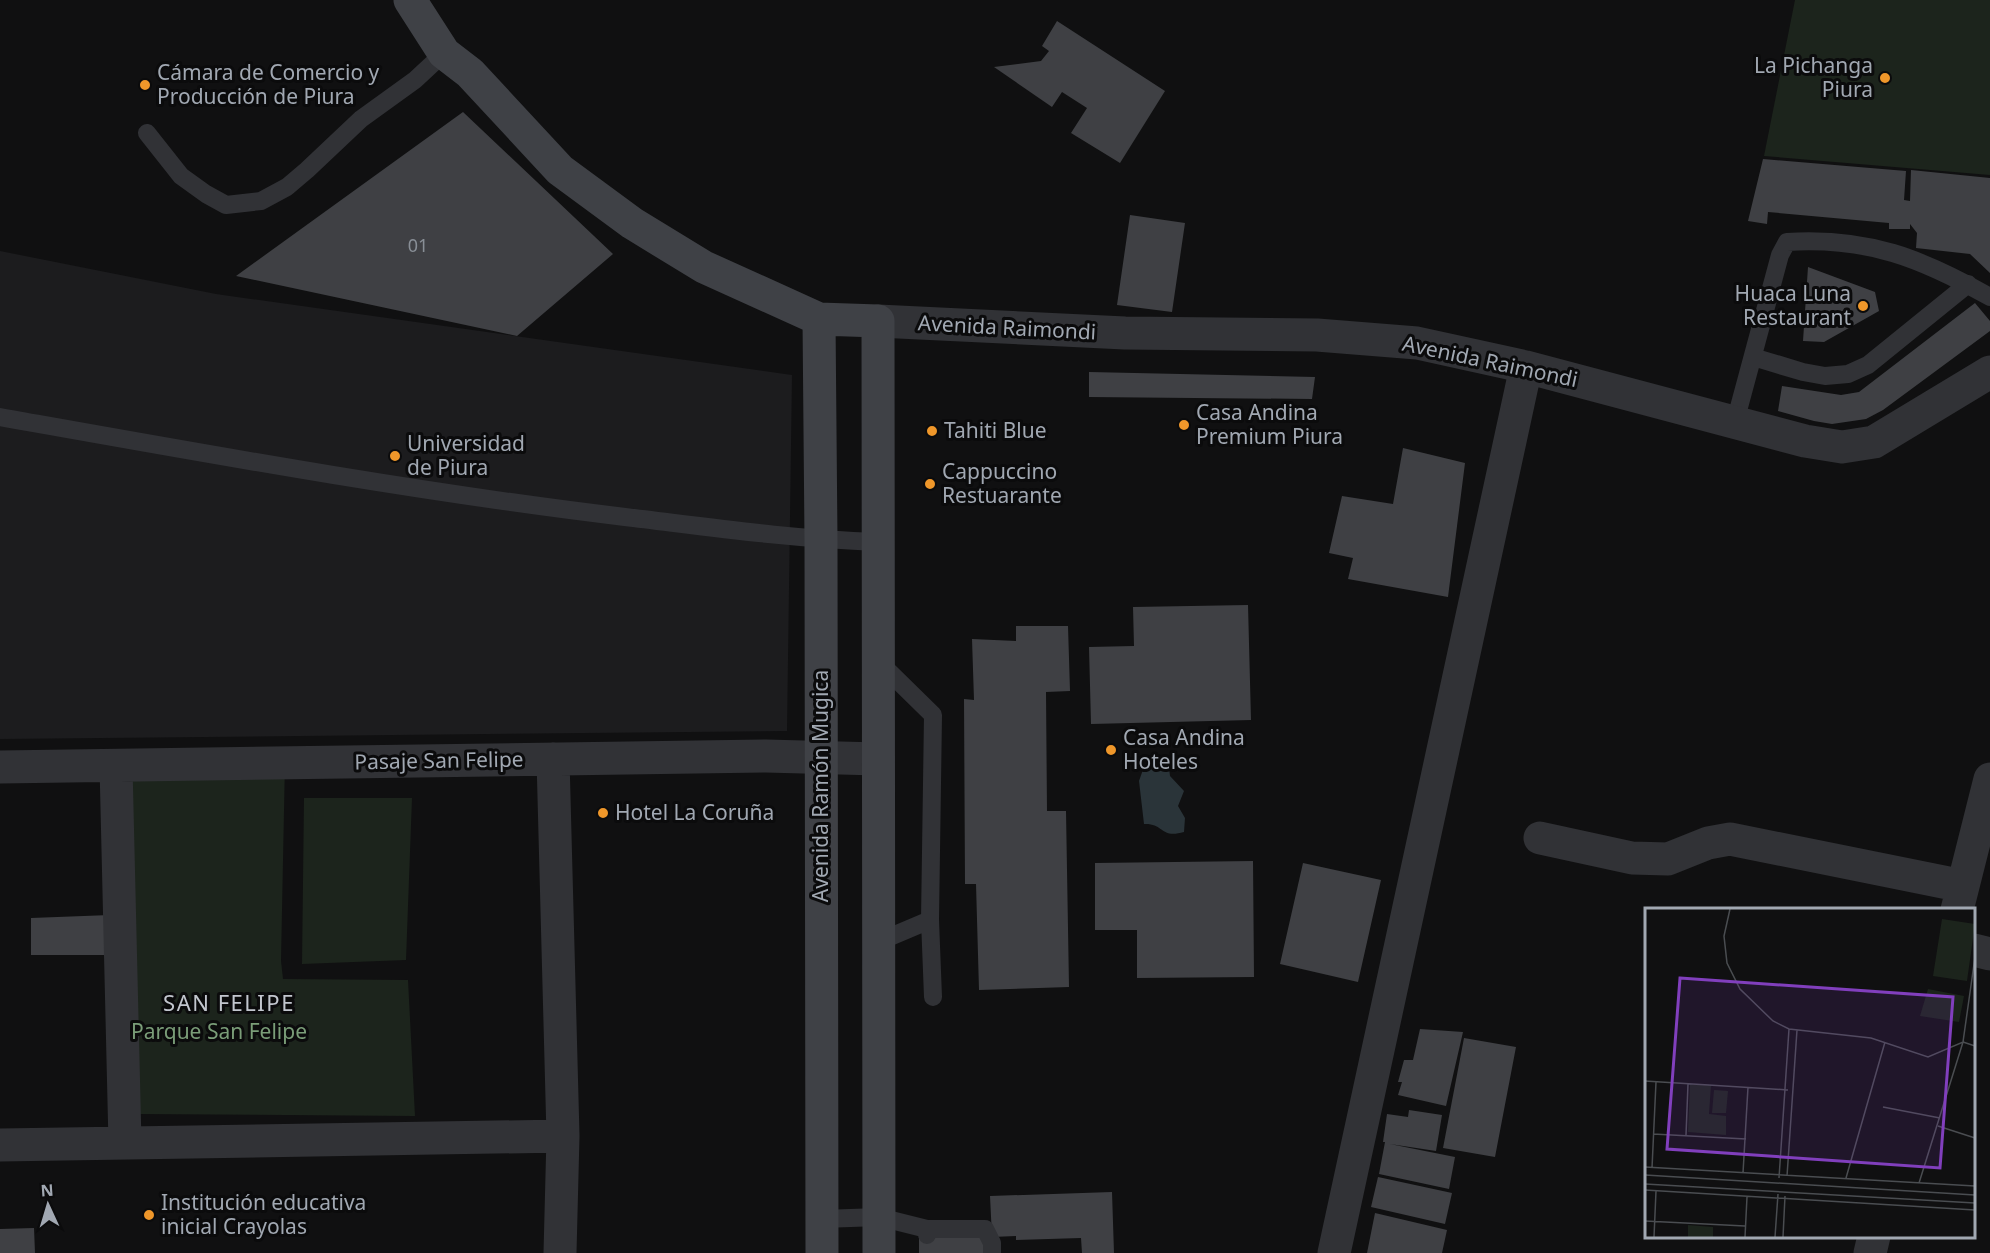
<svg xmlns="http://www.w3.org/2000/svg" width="1990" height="1253" viewBox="0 0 1990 1253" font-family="'Noto Sans',sans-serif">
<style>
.built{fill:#1c1c1e}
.green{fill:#1c241c}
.water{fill:#2a3439}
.building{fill:#3f4044}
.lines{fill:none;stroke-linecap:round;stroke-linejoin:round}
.lane{stroke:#313236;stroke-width:18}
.street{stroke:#313236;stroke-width:33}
.secondary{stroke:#3f4146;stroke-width:33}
.poi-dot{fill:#ef972a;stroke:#0b0b0c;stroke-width:2}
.labels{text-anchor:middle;stroke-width:6;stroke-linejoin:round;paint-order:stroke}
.number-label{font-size:18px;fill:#888e96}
.poi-label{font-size:21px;fill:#a1a8b2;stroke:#0b0b0c;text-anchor:start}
.street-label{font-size:21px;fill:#a1a8b2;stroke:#0b0b0c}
.park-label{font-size:21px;fill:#7a9d78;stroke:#0b0b0c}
.neighbourhood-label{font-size:22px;letter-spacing:1.5px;fill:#c2c6ce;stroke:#0b0b0c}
.inset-road{fill:none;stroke:#4a4d51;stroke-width:1.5}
.view{fill:#813fbd;fill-opacity:0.15;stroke:#813fbd;stroke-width:3}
.inset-edge{fill:none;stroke:#a1a8b2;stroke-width:3}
</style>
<rect width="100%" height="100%" fill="#101011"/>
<path class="built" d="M0,251L216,294L792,375L787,731L0,739Z"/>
<path class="green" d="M1795,0H1990V175L1764,156Z
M285,761L281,961L283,979L408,980L415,1116L138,1114L130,766Z
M304,798H412L406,960L302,964Z"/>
<path class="water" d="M1146,761H1157L1169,768L1170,776L1184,791L1178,806L1185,818L1184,832C1160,839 1164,823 1144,824L1139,781Z"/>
<path class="building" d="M1057,21L1165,91L1120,163L1071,133L1087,108L1062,92L1052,107L994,67L1041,61L1049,51L1042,46Z
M463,112L613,254L517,336L236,276Z
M1763,159L1906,171L1904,200L1910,201L1911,170L1990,178V273L1970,254L1916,248L1917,233L1910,224V229H1889V223L1768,212L1767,224L1748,221Z
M1130,215L1185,223L1172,312L1117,305Z
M1808,267L1875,292L1879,311L1824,342L1803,341Z
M1975,303L1990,321V331L1883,410L1866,419L1832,424L1814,421L1778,411L1782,386L1841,395L1859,392Z
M1089,372L1315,377L1312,399L1089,397Z
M1403,448L1465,463L1448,597L1348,579L1353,558L1329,553L1342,496L1393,504Z
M1248,605L1251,720L1091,724L1089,647L1134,646L1133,607Z
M1016,626H1068L1070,691L1046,692L1047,811H1066L1069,987L979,990L976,884H965L964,699L974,700L972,639L1016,641Z
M1253,861L1254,977L1137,978V930H1095V863Z
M1303,863L1381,880L1358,982L1280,964Z
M110,915L111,955H31V918Z
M1420,1029L1463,1032L1446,1106L1398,1095L1402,1082H1398L1404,1060H1413Z
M1464,1038L1516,1047L1495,1157L1443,1148Z
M1409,1110L1442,1115L1436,1151L1390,1144L1455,1157L1449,1189L1379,1174L1385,1142H1383L1387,1114L1408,1117Z
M1378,1177L1452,1193L1445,1224L1371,1207Z
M1112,1192L1114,1253H1082L1081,1238L1016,1240V1236L992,1237L990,1196Z
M1375,1213L1447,1230L1442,1253H1367Z
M34,1228L35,1253H0V1229Z
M919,1235H987V1253H919Z"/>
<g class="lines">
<path class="lane" d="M147,133L181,176L206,194L226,205L261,201L287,187L307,170L361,119L415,80L444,53
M1753,357L1803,372L1825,376L1848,374L1868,365L1968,284
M0,417C208,454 416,492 625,517C709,527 792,539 877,542
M1735,422L1780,255L1787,242C1868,237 1921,258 1990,297
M930,920L933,997
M878,942L930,920L933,715L879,662
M822,1219L879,1217L927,1229V1235
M927,1229H985L992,1243V1253"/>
<path class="street" d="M878,321L1125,333L1317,335L1417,343L1526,367L1805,441L1842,447L1874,442L1990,372
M553,759L563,1136L560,1253
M116,766L125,1143
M0,767L766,756L878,759
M1540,838L1632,858L1668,859L1708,843L1730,839L1963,886
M1957,910L1990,779
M1974,950L1990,954
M0,1145L563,1136
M1334,1253L1526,367
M1870,1253L1874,1236"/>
<path class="secondary" d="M410,0L444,53L470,73L560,170L632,223L704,267L819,319L878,321L879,1253
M819,319L821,540L822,1253"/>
</g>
<g class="poi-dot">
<circle cx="1885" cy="78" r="6"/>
<circle cx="145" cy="85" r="6"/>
<circle cx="1863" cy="306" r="6"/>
<circle cx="1184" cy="425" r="6"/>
<circle cx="932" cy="431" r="6"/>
<circle cx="395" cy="456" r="6"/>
<circle cx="930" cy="484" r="6"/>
<circle cx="1111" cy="750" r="6"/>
<circle cx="603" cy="813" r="6"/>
<circle cx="149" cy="1215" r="6"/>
</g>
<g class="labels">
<g class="number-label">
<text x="418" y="252">01</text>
</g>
<g class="poi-label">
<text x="1873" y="73" text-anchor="end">La Pichanga<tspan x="1873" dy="24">Piura</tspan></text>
<text x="157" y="80">Cámara de Comercio y<tspan x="157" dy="24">Producción de Piura</tspan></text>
<text x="1851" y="301" text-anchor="end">Huaca Luna<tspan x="1851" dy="24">Restaurant</tspan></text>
<text x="1196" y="420">Casa Andina<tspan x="1196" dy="24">Premium Piura</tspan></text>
<text x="944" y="438">Tahiti Blue</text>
<text x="407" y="451">Universidad<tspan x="407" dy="24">de Piura</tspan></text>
<text x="942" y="479">Cappuccino<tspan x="942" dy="24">Restuarante</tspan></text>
<text x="1123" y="745">Casa Andina<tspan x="1123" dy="24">Hoteles</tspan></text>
<text x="615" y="820">Hotel La Coruña</text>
<text x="161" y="1210">Institución educativa<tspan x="161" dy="24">inicial Crayolas</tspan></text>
</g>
<g class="street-label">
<text transform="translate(1007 328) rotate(3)" y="7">Avenida Raimondi</text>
<text transform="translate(1490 362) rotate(12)" y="7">Avenida Raimondi</text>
<text transform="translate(439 761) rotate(-1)" y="7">Pasaje San Felipe</text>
<text transform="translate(821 786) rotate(-90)" y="7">Avenida Ramón Mugica</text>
</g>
<g class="park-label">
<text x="219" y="1039">Parque San Felipe</text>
</g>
<g class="neighbourhood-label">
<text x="229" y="1011">SAN FELIPE</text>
</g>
</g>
<g transform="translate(1645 908)">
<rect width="330" height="330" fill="#101011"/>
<path d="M297,11L330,16L322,73L288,68ZM283,81L319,88L314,114L275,108ZM45,176L66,177L64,206L81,208V227L43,224ZM69,182L83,183L81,205H67ZM43,317L68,319V329H43Z" fill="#1c241c"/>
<path class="inset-road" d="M85,1L79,28L82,55L95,81L128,113L144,121L226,130L283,149L318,134L274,275M330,49L318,134L330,138M0,173L143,182M238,199L295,210M293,218L330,230M8,226L101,231M41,227L43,176M0,259L330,278M7,260L11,174M98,265L103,179M0,267L330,287M142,268L152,122M134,270L144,121M201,270L240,134M0,276L330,295M0,282L330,302M0,313L100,318M9,329L11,283M100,329L102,289M130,329L133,286M138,329L140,288"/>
<path class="view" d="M35,70L308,89L295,260L22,241Z"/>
<rect width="330" height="330" class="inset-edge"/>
</g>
<g transform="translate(48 1205) rotate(356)" stroke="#0b0b0c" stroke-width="4.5" paint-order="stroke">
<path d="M0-4.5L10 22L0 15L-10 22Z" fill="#a1a8b2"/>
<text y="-9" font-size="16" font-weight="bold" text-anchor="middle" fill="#a1a8b2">N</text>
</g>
</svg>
